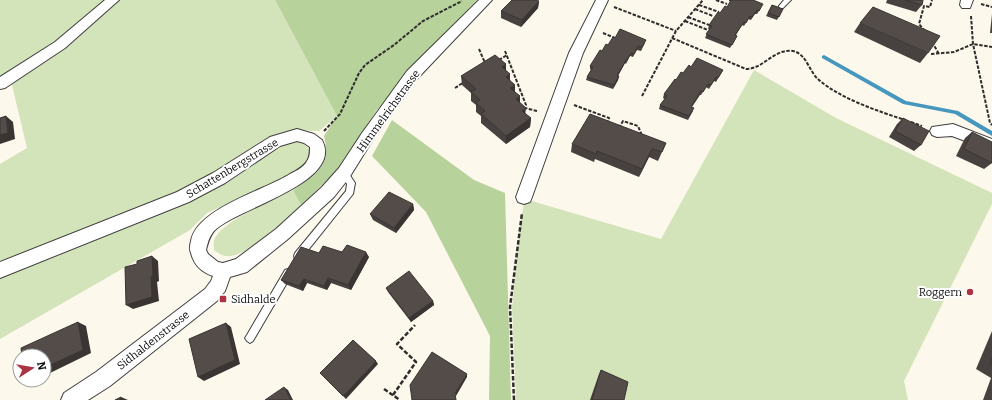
<svg xmlns="http://www.w3.org/2000/svg" width="992" height="400" viewBox="0 0 992 400" font-family="Bitter,serif">
<style>
.green{fill:#d3e3ba}
.forest{fill:#b8d29b}
.lines{fill:none;stroke-linecap:round;stroke-linejoin:round}
.stream{fill:#4597be;fill-rule:evenodd}
.lane-casing{stroke:#3f3f3f;stroke-width:2}
.street-casing{stroke:#3f3f3f;stroke-width:2}
.path-far1{stroke:#2e2e2e;stroke-width:2;stroke-dasharray:3.5 1.5;stroke-linecap:butt}
.path{stroke:#2e2e2e;stroke-width:2.5;stroke-dasharray:4.5 2;stroke-linecap:butt}
.lane{fill:#fff;fill-rule:evenodd}
.street{fill:#fff;fill-rule:evenodd}
.wall{fill:#47413f}
.shaded-wall{fill:#3a3533}
.building{fill:#534c49;stroke:#3a3533}
.poi-dot{fill:#ac3342;stroke:#fff;stroke-width:1.5}
.labels{text-anchor:middle;stroke-width:4;stroke-linejoin:round;paint-order:stroke}
.street-label{font-size:11px;fill:#0c0c0c;stroke:#fff}
.poi-label{font-size:11px;fill:#0c0c0c;stroke:#fff;text-anchor:end}
</style>
<rect width="100%" height="100%" fill="#fdf8ec"/>
<path class="green" d="M0,0H108L72,32L0,81Z
M118,0H275L337,116L319,131L292,130L276,135L187,189L0,263V164L27,148L11,81Z
M754,70L836,118L992,193V204L904,381L908,400H516L512,308L520,224L525,199L661,239Z
M295,141C317,147 314,158 300,171L207,213L190,230L0,339V275L274,147Z
M293,190L301,205C288,219 249,254 231,256C224,257 219,254 214,250C214,247 213,244 214,241C218,222 276,199 293,190Z"/>
<path class="forest" d="M275,0H477L376,111L338,170L301,205L293,190C316,174 332,167 324,136L337,116Z
M392,120L474,180L505,193L511,400H489L490,336L426,212L372,156Z"/>
<g class="lines">
<path class="stream" d="M824,55L906,101L958,111L992,131V136L955,114L903,104L822,58V56Z"/>
<defs>
<path id="lane" d="M784,0H791L783,8H779V6Z
M344,170L347,171L355,183L353,194L301,259L298,260L295,259L294,256L295,253L346,191L347,184L340,173L341,171Z
M288,269L291,270L292,273L291,276L253,341L250,343L247,341L245,338L247,335L285,270Z"/>
<path id="street" d="M105,0H119L65,48L5,88L0,89V77L55,42Z
M479,0H492L417,79L372,141L349,178L334,197L288,239L247,272L230,277L225,291L217,301L110,386L88,400H61L64,393L96,372L205,289L211,281L213,276C201,272 194,265 191,253C189,249 190,245 191,241C196,209 265,190 290,174C296,171 304,167 307,161C310,157 310,152 310,147L304,143L297,141L280,146L225,183L189,202L0,278V262L177,192L213,173L270,137L297,129L314,134L322,140C345,183 236,208 214,231C209,237 208,242 206,250L208,254L218,262L223,263L236,259L276,229L322,187L339,168L362,133L407,71Z
M596,0H608L583,53L532,197L530,202L524,204L518,202L516,197L569,53Z
M961,0H973L970,8H962L960,5Z
M953,124L992,139V151L952,136L937,137L932,135L930,131L932,127Z"/>
</defs>
<use href="#lane" class="lane-casing"/>
<use href="#street" class="street-casing"/>
<path class="path-far1" d="M716,0L727,4
M729,0H731
M981,4L992,7
M699,5L719,12
M614,7L676,31
M695,9L713,16
M971,16L973,44L990,123L992,125
M688,17L709,25
M685,21L708,30
M925,31L919,24L924,6L930,7L932,0
M603,33L615,38
M672,38L746,69C764,69 774,48 793,51C807,54 809,72 819,80C841,99 878,111 905,120
M932,42L939,54
M479,49L485,63
M505,51L526,105L525,108L537,111
M931,54L954,52L973,44L992,47
M499,60L507,55
M455,88L464,82
M642,96L676,31L703,0
M574,105L609,118L607,123
M911,122L922,126
M619,128L623,121L638,126L641,133L639,136
M324,131L340,114L359,73L365,65L394,45L423,21L462,1"/>
<path class="path" d="M384,389L400,400
M393,395L416,362L397,344L415,325
M514,400L510,307L522,213"/>
<use href="#lane" class="lane"/>
<use href="#street" class="street"/>
</g>
<path class="wall" d="M887,0H923L922,5L916,12L886,3Z
M539,1L538,8L521,27L501,18V11Z
M772,5L783,9L777,20L766,16Z
M727,7L761,8L757,14H755L751,20L748,19L744,26L742,25L736,35L737,36L730,48L705,38L709,29H708L709,25L720,13Z
M992,14V33H990Z
M860,23L928,53L920,63L854,32Z
M615,38L645,43L641,51L637,50L633,57L630,56L626,64L625,63L618,76H619L618,80L613,89L586,80L587,77L591,70L590,69V66L602,51Z
M506,64V71L520,103L525,114L531,118L530,127L506,144L481,123V116L476,112V105L471,101V93L462,85L461,76Z
M691,67L723,70L716,82L714,81L709,89L706,87L701,95H700L692,107L693,111L688,120L659,109L660,105L665,99L663,98L664,94L676,80Z
M903,118L921,145L914,151L889,137L897,124Z
M972,132L992,163L984,169L956,156L965,138Z
M666,143L658,161L649,157L639,177L595,159L594,162L571,152L572,144Z
M413,204L414,210L396,233L373,220L370,214Z
M342,252L369,257L351,290L331,283L327,290L307,283L303,291L285,284L281,280L319,253Z
M386,288L433,301L434,305L411,322L388,292Z
M992,331V400H983L991,378L976,369Z
M601,370L624,400H590L599,374Z"/>
<path class="shaded-wall" d="M539,1L538,8L521,27L522,20Z
M626,60L625,63L616,79L617,76Z
M506,64V73L502,67Z
M510,74V83L506,77Z
M619,76L618,80L613,89L614,85Z
M515,85V94L510,88Z
M520,96V105L516,99Z
M526,108L525,116L522,111Z
M6,116L13,122L15,139L0,144V135Z
M531,118L530,127L506,144V136Z
M652,149L649,157L639,177L642,169Z
M413,204L414,210L396,233L394,228Z
M366,252L369,257L351,290L348,285Z
M152,256L158,261L159,281L157,282L159,301L133,309L126,305Z
M328,278L331,283L327,290L324,286Z
M304,279L307,283L303,291L299,286Z
M433,301L434,305L411,322L409,318Z
M78,322L86,326L91,353L48,374L44,372V368Z
M226,323L231,327L240,364L204,381L198,377Z
M376,361L378,364L346,399L343,396Z
M467,374V377L456,396L455,393Z
M284,387L288,390L293,400H291Z
M121,397L128,400H121Z"/>
<path class="building" d="M512,0H535L539,1L522,20L501,11Z
M731,0L734,1V0H753L763,4L759,11L757,10L752,17L750,16L746,23L744,22L735,35L737,36L732,45L706,34L712,26L709,25L718,12L720,13L725,6L727,7Z
M905,0H923L922,5Z
M772,5L783,9L779,17L768,13Z
M873,7L940,36L928,53L860,23Z
M620,29L646,40L642,47L638,46L634,54L631,53L627,60H626L617,76H619L614,85L587,77L593,67L590,66L600,50L602,51L606,44L608,45L613,37L615,38Z
M495,55L506,64L502,67L510,74L506,77L515,85L510,88L520,96L516,99L526,108L522,111L531,118L506,136L481,114L485,111L476,103L480,100L471,92L476,89L461,76Z
M697,58L723,70L718,78L716,77L711,85L708,84L703,92L701,91L691,107L694,108L689,116L660,105L667,96L664,94L675,79L676,80L681,72L683,73L689,65L691,67Z
M590,114L666,143L662,152L652,149L642,169L597,151L596,154L572,144Z
M6,116L8,133L0,135V118Z
M903,118L929,131L921,145L895,131Z
M972,132L992,142V163L964,149Z
M389,192L413,204L394,228L370,214Z
M347,245L366,252L348,285L328,278L324,286L304,279L299,286L281,280L301,247L319,253L323,246L342,252Z
M152,256L153,276L151,277L152,297L126,305L125,267L137,264V261Z
M409,271L433,301L409,318L386,288Z
M78,322L83,350L44,368V356H22L21,348Z
M226,323L235,360L198,377L189,339Z
M353,340L376,361L343,396L320,373Z
M432,352L467,374L455,393L456,400H412L410,385Z
M992,358V365L990,364Z
M601,370L628,382L624,400H592Z
M284,387L291,400H265Z
M121,397V400H115Z"/>
<g class="poi-dot">
<circle cx="970" cy="292" r="4"/>
<rect x="219" y="295" width="8" height="8" rx="2"/>
</g>
<g class="labels">
<g class="street-label">
<text transform="translate(388 111) rotate(-54)" y="4">Himmelrichstrasse</text>
<text transform="translate(232 168) rotate(-31)" y="4">Schattenbergstrasse</text>
<text transform="translate(153 340) rotate(-38)" y="4">Sidhaldenstrasse</text>
</g>
<g class="poi-label">
<text x="962" y="296">Roggern</text>
<text x="231" y="303" text-anchor="start">Sidhalde</text>
</g>
</g>
<g transform="translate(32 368) rotate(78)"><circle r="19" fill="#ffffff" stroke="#9e9e9e"/>
<path d="M0-3L7 15L0 10L-7 15Z" fill="#ac3342"/>
<text y="-6" font-size="11" font-weight="bold" text-anchor="middle" fill="#0c0c0c">N</text>
</g>
</svg>
